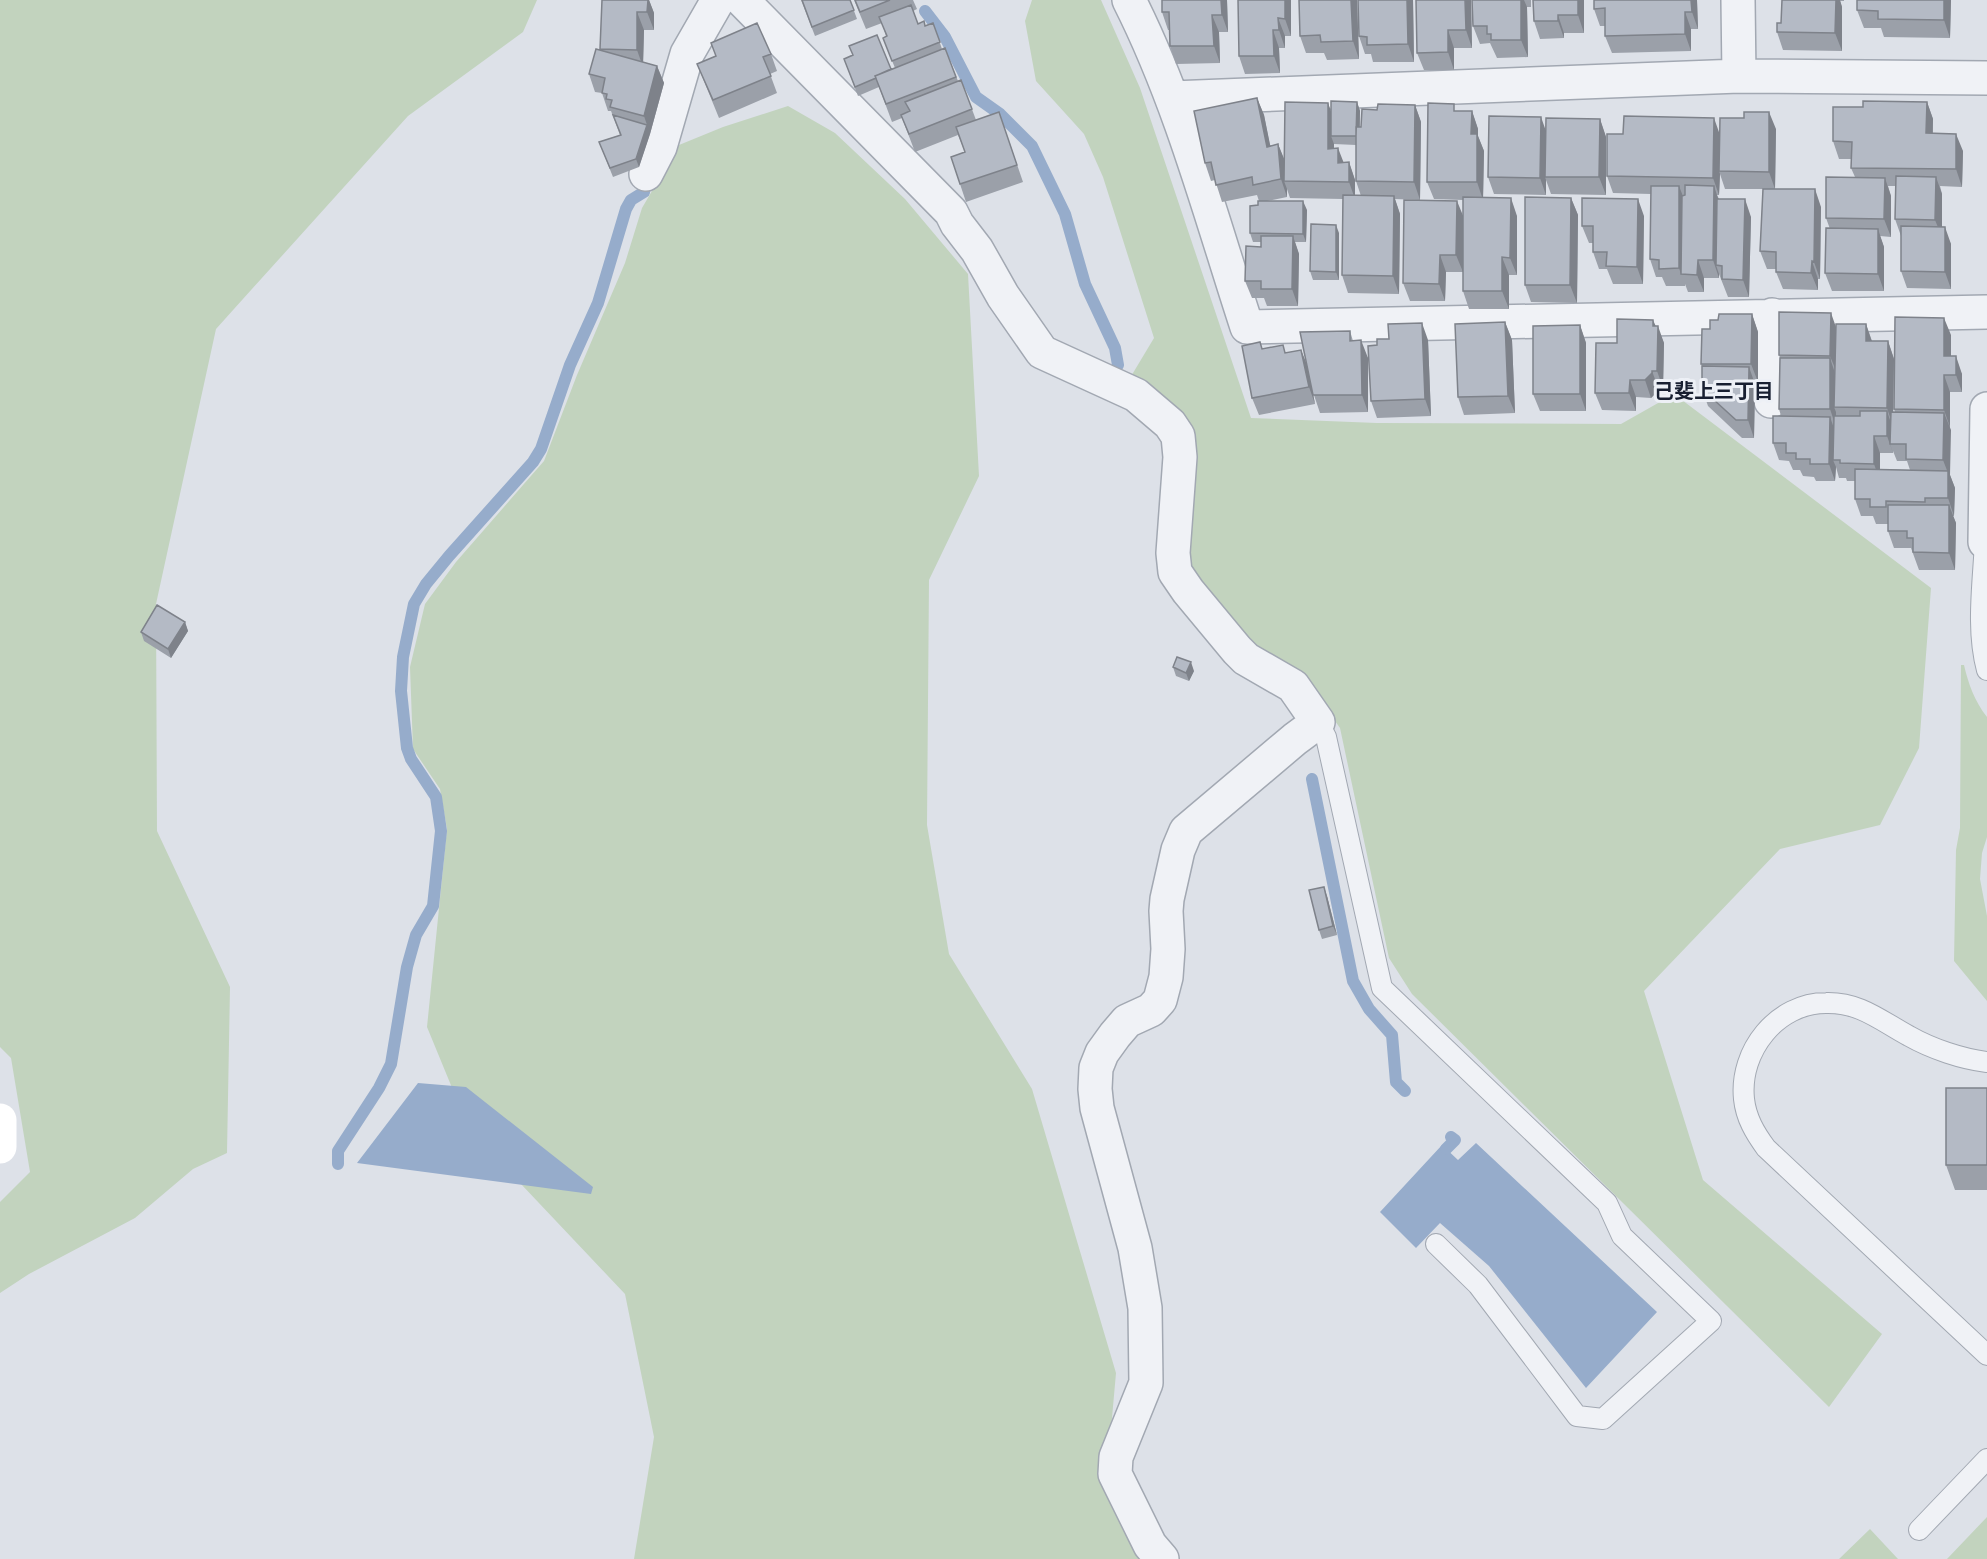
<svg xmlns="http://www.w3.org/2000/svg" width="1987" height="1559" viewBox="0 0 1987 1559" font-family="Commissioner,'Noto Sans JP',sans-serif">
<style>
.green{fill:#c2d3be}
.water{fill:#96accb}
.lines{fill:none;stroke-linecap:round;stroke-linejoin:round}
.stream{stroke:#96accb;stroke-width:12}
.service-casing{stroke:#a2a8b2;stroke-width:22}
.minor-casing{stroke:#a2a8b2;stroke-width:36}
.tertiary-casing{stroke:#a2a8b2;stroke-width:36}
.service{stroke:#f0f2f6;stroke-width:20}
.minor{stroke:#f0f2f6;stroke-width:33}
.tertiary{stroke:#f0f2f6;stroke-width:33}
.secondary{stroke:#fff;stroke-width:33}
.wall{fill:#9ba0a9;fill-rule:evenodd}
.shaded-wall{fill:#7e828a}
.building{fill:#b4bac5;stroke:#7e828a;stroke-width:1.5}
.labels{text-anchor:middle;stroke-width:6;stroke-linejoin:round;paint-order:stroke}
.neighbourhood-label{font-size:20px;font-weight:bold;fill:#181f31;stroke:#edf0f6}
</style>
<rect width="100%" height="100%" fill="#dde1e8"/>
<path class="green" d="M0,0H537L523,32L408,116L216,329L156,604L157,831L230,987L227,1153L193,1169L135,1218L29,1274L0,1293V1202L30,1172L11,1058L0,1047Z
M1032,0H1101L1140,88L1251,418L1377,423L1621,424L1674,394L1931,588L1919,748L1880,825L1780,849L1644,991L1703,1180L1882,1334L1829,1407L1412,994L1389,958L1340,728L1309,684L1259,655L1188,566L1191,453L1130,378L1154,338L1103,177L1084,134L1036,81L1025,21Z
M788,106L835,133L905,199L968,274L979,476L929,580L927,825L949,954L1032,1089L1116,1373L1111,1429L1098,1471L1117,1514L1142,1559H634L654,1437L625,1294L469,1129L427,1027L447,829L440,789L413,749L410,667L425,604L456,562L544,461L577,375L625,263L642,208L679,145L723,127Z
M1961,665H1964C1968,683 1975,702 1987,717V837L1982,853L1980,879L1987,916V1001L1954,961L1956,850L1960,828Z
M1987,1517V1559H1947Z
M1870,1529L1898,1559H1839Z"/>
<path class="water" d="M418,1083L466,1087L593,1187L591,1194L357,1163Z
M1476,1143L1657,1312L1586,1388L1489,1266L1440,1223L1416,1248L1380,1212L1442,1145L1458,1160Z"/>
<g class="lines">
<path class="stream" d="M925,11L945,37L976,97L1000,114L1032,146L1065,214L1085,284L1115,348L1118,365
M1312,779L1353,981L1369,1009L1392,1035L1396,1082L1405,1091
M1446,1149L1455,1140L1451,1137
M338,1164V1151L379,1088L391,1064L407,967L416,935L433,906L441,831L436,797L411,759L407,748L401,691L403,657L414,604L426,584L449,556L533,462L541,449L570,365L598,303L626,209L631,200L644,192"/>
<defs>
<path id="service" d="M1985,542C1983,583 1976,630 1987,670
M1318,722L1326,737L1382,988L1607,1203L1622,1236L1711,1321L1603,1419L1577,1416L1478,1285L1436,1244
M1987,1062C1962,1059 1932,1049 1909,1036C1881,1021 1860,1002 1826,1003C1777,1003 1739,1051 1744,1099C1746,1118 1755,1133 1766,1148L1987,1355
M1919,1530L1987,1459"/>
<path id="minor" d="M742,0L951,212L957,224L977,250L1003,296L1042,352L1136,395L1170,424L1178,436L1180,457L1173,553L1175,572L1188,591L1237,650L1246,659L1293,686L1318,722L1295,739L1186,831L1178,850L1167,899L1166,911L1168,949L1166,977L1160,1000L1151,1010L1127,1021L1115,1035L1102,1053L1096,1068L1095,1089L1097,1108L1135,1248L1145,1308L1146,1383L1116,1457L1115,1474L1150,1545L1162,1559
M1129,0C1181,103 1211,217 1247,327L1987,312
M1738,0L1739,76
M1172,98L1739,76L1987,78
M646,174L660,147L687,54L718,0
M1771,401L1772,315"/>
<path id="tertiary" d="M1985,542L1987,409"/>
</defs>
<use href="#service" class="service-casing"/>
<use href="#minor" class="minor-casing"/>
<use href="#tertiary" class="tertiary-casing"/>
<use href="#service" class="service"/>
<use href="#minor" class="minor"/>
<use href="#tertiary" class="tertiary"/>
<path class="secondary" d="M0,1120V1147"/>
</g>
<path class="wall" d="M602,0H649L654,13V30H644L643,62L657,66L664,83L650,134L639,167L613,177L599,142L620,135L613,116L611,111H608L602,93L595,92L589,74L601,50Z
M801,0H850L857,19L815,36Z
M854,0H913L917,9L913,11L918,24L926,26L933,23L942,49L945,48L958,81L961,80L976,120L999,112L1023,182L966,202L951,157L965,152L958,135L915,152L902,118L892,122L879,87L858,96L844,59L891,69L895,68L883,38L886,36L882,23L866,29Z
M1227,0L1228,32H1219L1220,63L1176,64L1170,46V30H1168L1162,12Z
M1291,0V36H1285V48H1279L1280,73L1245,74L1239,56Z
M1299,0H1357L1359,59L1327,60L1324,53H1306L1300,36Z
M1413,0L1414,62H1373L1371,54H1365L1359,36Z
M1471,0L1472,48H1454V70H1424L1417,53Z
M1472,0H1531V7H1527L1528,57L1497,58L1490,43L1480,44L1473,26Z
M1533,0H1584V33H1564V38L1540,39L1534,21Z
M1697,0L1698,29H1691V51L1612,53L1605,36V26H1600L1594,9Z
M1782,0H1844V1H1840L1842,7V51L1783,50L1777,32L1781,23Z
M1857,0H1951L1950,38L1884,37L1881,28H1864L1857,10Z
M711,43L771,54L777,71L770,74L777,93L719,118L697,64L716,56Z
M1257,98L1264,115L1270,146L1278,144L1284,160L1328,103L1331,112L1357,102L1360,111V127H1361L1377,110L1415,105L1421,122L1420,200L1395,199L1400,214L1399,294L1348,293L1342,275L1343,199L1290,198L1287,189V197L1267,201L1307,210L1306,242H1295L1299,254L1298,306H1267L1264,298H1252L1245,281L1261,247V242H1253L1250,233L1259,201L1257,195L1222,202L1215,180L1211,181L1205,163ZM1334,144L1356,145V181L1361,196H1355V180L1349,162L1343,163L1334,148Z
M1927,102L1933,119V133L1963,151L1962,187L1940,186L1942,194V227L1951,244V289L1907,288L1901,271V236L1895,219L1896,186H1888L1891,196V237L1880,236L1884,247V291H1832L1825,273L1830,229L1826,218L1855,177L1851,168V159H1839L1833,141L1863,107Z
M1456,111H1472L1478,129V136L1484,151L1483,198L1517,216V275H1509V309H1469L1463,291V272H1446L1445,301H1410L1403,283L1463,216V200L1434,199L1427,182Z
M1600,119L1606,137V195L1551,194L1546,180V195L1494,194L1488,177L1546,130Z
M1776,129L1775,189L1821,207L1820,279H1818V290L1783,289L1776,272V269H1767L1760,251L1763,189H1725L1720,174L1719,195H1717L1719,199L1751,217L1749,297H1728L1719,274V278H1704V292H1688L1685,284V286H1666L1662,277H1656L1650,259L1651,194L1613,193L1607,176L1719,133Z
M1571,198L1578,215L1577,303L1531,302L1525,285Z
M1644,216L1643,284H1613L1607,269H1599L1593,252V243H1589L1582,226Z
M1339,233V280H1313L1310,271Z
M1752,314L1758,332V382H1754L1755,384L1754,438H1742L1708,406L1702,389V366L1701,364L1710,329L1718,320Z
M1505,322L1512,340L1515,413L1464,415L1458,397Z
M1866,324L1872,341H1888L1894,359L1893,412H1895L1894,409L1951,335V356L1962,374V392H1950V475L1955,488L1954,516H1953L1956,523L1955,570H1919L1911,548H1894L1888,531V524H1876L1873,516H1861L1855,499V481H1847L1846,478H1839L1836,467L1835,481H1816L1814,477L1803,476L1800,470H1793L1789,461L1779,460L1773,443L1781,416L1779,409L1780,358L1779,355L1836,327ZM1893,451L1897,461H1907L1910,470L1880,469V453H1893Z
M1580,325L1586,343V411H1540L1533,394Z
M1656,326L1664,343L1663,388H1658L1659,390L1651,398L1636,397V411L1602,410L1595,393L1617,343Z
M1350,331L1353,341L1368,358V412L1320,413L1312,389L1315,404L1259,415L1252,398L1260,342L1262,349L1286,353L1301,350L1307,366Z
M1428,340L1431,416L1377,418L1371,401Z
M185,622L188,631L171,658L144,641L141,632Z
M1173,667L1194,671L1189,681L1176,676Z
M1327,896L1337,935L1322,939L1319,930Z
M1987,1088V1190H1955L1946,1165Z"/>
<path class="shaded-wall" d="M648,0H649L654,13V30L647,12Z
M1221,0H1227L1228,32L1222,15Z
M1285,0H1291V36L1285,19Z
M1351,0H1357L1359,59L1353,41Z
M1407,0H1413L1414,62L1408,44Z
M1465,0H1471L1472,48L1466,30Z
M1521,0H1524L1527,7L1528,57L1521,40Z
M1578,0H1584V33L1578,15Z
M1691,0H1697L1698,29L1692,12Z
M1836,0H1840L1842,7V51L1835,33Z
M1944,0H1951L1950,38L1944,20Z
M637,12L644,30L643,67L637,50Z
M1685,12L1691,29V51L1685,34Z
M1212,15L1219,32L1220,63L1214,46Z
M1558,15L1564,33V38L1558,21Z
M1278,18L1285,36V48L1279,30Z
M1273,30L1279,48L1280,73L1274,56Z
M1448,30L1454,48V70L1448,52Z
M657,66L664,83L650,134L639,167L636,159L647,125L644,116Z
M1257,98L1264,115L1274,164L1267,147Z
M1357,102L1360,111L1359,145L1356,136Z
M1927,102L1933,119L1932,151L1926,133Z
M1328,103L1334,120L1331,136L1334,144V166L1328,149Z
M1415,105L1421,122L1420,200L1414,182Z
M1472,111L1478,129V136L1484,151L1483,200L1477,182L1471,134Z
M1769,112L1776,129L1775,189L1769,172Z
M1541,117L1547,134L1545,177L1546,180V195L1540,178Z
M1714,118L1720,135L1719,171L1720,174L1719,195L1713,178Z
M1600,119L1606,137V195L1599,177Z
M1956,134L1963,151L1962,187L1956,169Z
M1278,144L1285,161L1284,181L1287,189V197L1281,179Z
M1338,148L1345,166L1338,163Z
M1349,162L1355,180V199L1349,182Z
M1936,177L1942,194V237L1935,220Z
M1885,178L1891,196V237L1884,219Z
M1679,186L1686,204L1681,274L1685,286L1679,268Z
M1714,186L1720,204L1716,265L1719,274V278L1713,260Z
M1815,189L1821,207L1820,279L1814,262Z
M1394,196L1400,214L1399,294L1393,276Z
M1511,198L1517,216V275L1510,258Z
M1571,198L1578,215L1577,303L1570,285Z
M1638,199L1644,216L1643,284L1637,267Z
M1745,199L1751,217L1749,297L1743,280Z
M1303,201L1307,210L1306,242L1303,234Z
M1457,201L1464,218L1463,272L1456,255Z
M1336,225L1339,233V280L1336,272Z
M1945,227L1951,244V289L1945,272Z
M1878,229L1884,247V291L1878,274Z
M1293,236L1299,254L1298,306L1292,289Z
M1440,255L1446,272L1445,301L1439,284Z
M1502,257L1509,275V309L1502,291Z
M1698,260L1704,278V292L1697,275Z
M1812,261L1818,279V290L1811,273Z
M1831,313L1837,330V373L1830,356Z
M1752,314L1758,332V382L1751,364Z
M1944,318L1951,335V374L1944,356Z
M1653,320L1658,331V326L1664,343L1663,388L1657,371L1653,326Z
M1505,322L1512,340L1515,413L1508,396Z
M1422,323L1428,340L1431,416L1425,399Z
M1866,324L1872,342L1866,341Z
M1580,325L1586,343V411L1580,394Z
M1361,340L1368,358V412L1362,395Z
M1888,341L1894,359L1893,426L1887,408Z
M1301,350L1308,367L1315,404L1309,387Z
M1956,356L1962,374V392L1956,375Z
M1830,358L1836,376L1834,407L1836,412V427L1830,409Z
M1749,367L1755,384L1754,438L1748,420Z
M1652,371L1659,390L1651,398L1645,380Z
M1944,375L1950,392V427L1944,410Z
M1630,380L1636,397V411L1629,393Z
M1887,411L1893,429L1890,444L1893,453L1887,436Z
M1944,413L1951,430L1950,475L1955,488L1954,516L1948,498V473L1943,460Z
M1830,417L1836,434L1833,460L1836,467L1835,481L1829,464Z
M1874,436L1880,453V481L1874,464Z
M1949,505L1956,523L1955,570L1949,553Z
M185,622L188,631L171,658L168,649Z
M1191,662L1194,671L1189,681L1186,673Z
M1324,887L1327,896L1337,935L1333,926Z"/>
<path class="building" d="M602,0H648L647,12H637V50L600,49Z
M802,0H850L854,10L812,27Z
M855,0H890L860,12Z
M1162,0H1221L1222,15H1212L1214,46H1170L1169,12H1162Z
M1238,0H1285V19L1278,18L1279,30H1273L1274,56H1239Z
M1299,0H1351L1353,41L1321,42L1320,35L1300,36Z
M1358,0H1407L1408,44L1367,45V37L1359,36Z
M1416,0H1465L1466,30H1448V52L1417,53Z
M1472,0H1521V40H1491V34H1487V26H1473Z
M1533,0H1578V15H1558V21H1534Z
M1594,0H1691L1692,12H1685V34L1605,36V8L1594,9Z
M1782,0H1836L1835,33L1777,32V23H1781Z
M1857,0H1944V20L1878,19V11L1857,10Z
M911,5L918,24L924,21L925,26L933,23L940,42L892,61L883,38L887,36L879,17Z
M757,23L771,54L763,57L771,76L713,100L697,64L716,56L711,43Z
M877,35L891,69L875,76L876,78L855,87L844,59L853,55L849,46Z
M945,48L956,77L886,104L875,76Z
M596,49L657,66L644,116L610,107L612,100L606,99L607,94L602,93L605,78L589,74Z
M961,80L972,109L909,134L901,115L910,111L905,102Z
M1257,98L1267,147L1278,144L1281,179L1253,185L1252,177L1216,185L1211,162L1205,163L1194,111Z
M1331,101L1357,102L1356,136H1331Z
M1863,101L1927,102L1926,133L1956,134V169L1851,168L1852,142L1833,141V107H1863Z
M1285,102L1328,103V149L1338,148V163L1349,162V182L1284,181Z
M1428,103L1454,104V111H1472L1471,134H1477V182H1427Z
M1378,104L1415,105L1414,182L1356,181V127H1361L1362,109L1377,110Z
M999,112L1017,165L960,184L951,157L965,152L956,127Z
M1744,112H1769V172L1719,171L1720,118H1744Z
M613,115L647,125L636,159L610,168L599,142L621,135Z
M1489,116L1541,117L1540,178L1488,177Z
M1624,116L1714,118L1713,178L1607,176V134H1623Z
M1546,118L1600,119L1599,177H1545Z
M1896,176L1936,177L1935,220L1895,219Z
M1826,177L1885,178L1884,219L1826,218Z
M1685,185L1714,186L1713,260H1698L1697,275L1681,274L1682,196L1685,195Z
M1651,186H1679V268L1659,269V260L1650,259Z
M1763,189H1815L1814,262L1812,261L1811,273L1776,272V252L1760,251Z
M1343,195L1394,196L1393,276L1342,275Z
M1463,197L1511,198L1510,258L1502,257V291H1463Z
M1525,197L1571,198L1570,285H1525Z
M1582,198L1638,199L1637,267L1606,266L1607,252H1593V226H1582Z
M1717,199H1745L1743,280L1722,279V266L1716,265Z
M1404,200L1457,201L1456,255H1440L1439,284L1403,283Z
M1258,201H1303V234L1250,233V206L1258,205Z
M1311,224L1336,225V272L1310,271Z
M1901,226L1945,227V272L1901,271Z
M1826,228L1878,229V274L1825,273Z
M1261,236H1293L1292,289H1261V281H1245L1246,246L1261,247Z
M1779,312L1831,313L1830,356L1779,355Z
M1719,314H1752L1751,364H1701L1702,329H1710V320H1718Z
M1895,317L1944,318V356H1956V375H1944V410L1894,409Z
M1617,319L1653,320V326H1658L1657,371H1652V373L1645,380H1630L1629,393H1595L1596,343H1617Z
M1505,322L1508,396L1458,397L1455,324Z
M1422,323L1425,399L1371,401L1368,346L1377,345V339H1389L1388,324Z
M1836,324H1866V341H1888L1887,408L1834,407Z
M1580,325V394H1533V326Z
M1350,331V341L1361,340L1362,395H1313L1300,332Z
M1260,342L1262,349L1283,345L1285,353L1301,350L1309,387L1252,398L1242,346Z
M1780,358H1830V409H1779Z
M1702,366L1749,367L1748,420H1736L1702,389Z
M1860,411H1887V436H1874V464L1840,463V460H1833L1834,416H1860Z
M1891,412L1944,413L1943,460L1906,459V444H1890Z
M1773,416L1830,417L1829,464H1810V459H1796V453H1786V443H1773Z
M1855,469L1948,471V498H1925V502L1886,501V507H1870V499H1855Z
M1888,505H1949V553L1913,552V538H1907V531H1888Z
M157,605L185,622L168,649L141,632Z
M1177,657L1191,662L1186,673L1173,667Z
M1324,887L1333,926L1319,930L1309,890Z
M1946,1088H1987V1165H1946Z"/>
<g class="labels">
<g class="neighbourhood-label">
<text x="1714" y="398">己斐上三丁目</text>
</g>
</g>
</svg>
